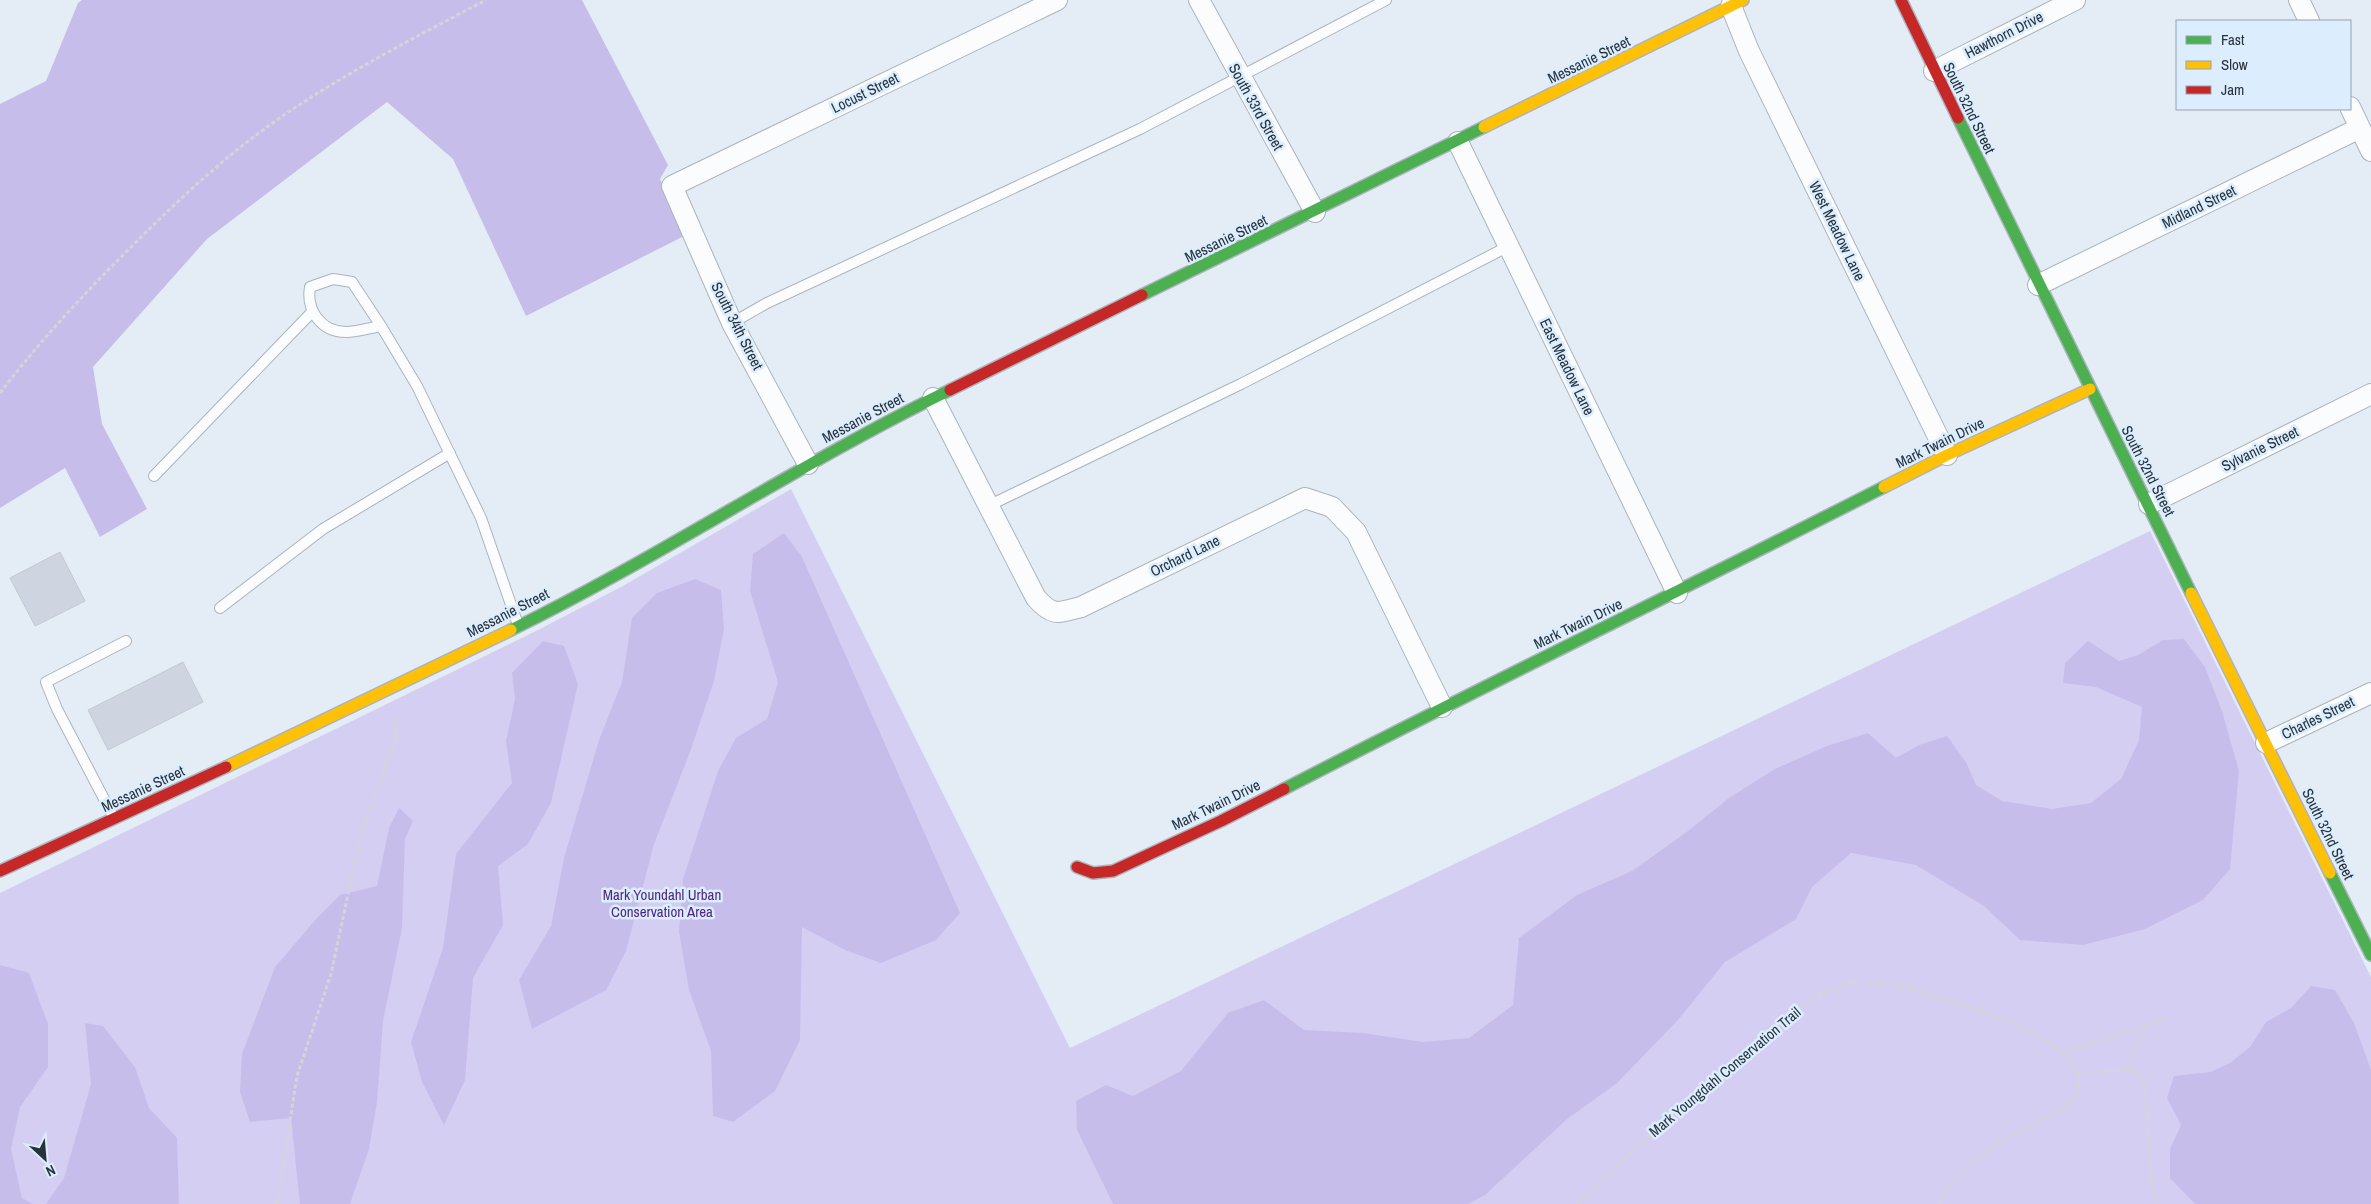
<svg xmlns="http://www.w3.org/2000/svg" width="2371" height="1204" viewBox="0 0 2371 1204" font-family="'Archivo Narrow',sans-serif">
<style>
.green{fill:#d5cef3}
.forest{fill:#c7bdeb}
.building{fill:#ced5e0;stroke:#c3c9d3}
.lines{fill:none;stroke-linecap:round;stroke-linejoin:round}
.lane-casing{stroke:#abb4bd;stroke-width:12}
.street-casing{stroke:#abb4bd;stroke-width:22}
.fast-casing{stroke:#abb4bd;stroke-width:14}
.slow-casing{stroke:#abb4bd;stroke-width:14}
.jam-casing{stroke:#abb4bd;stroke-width:14}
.path{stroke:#d3d5d8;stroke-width:3;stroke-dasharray:4 2.5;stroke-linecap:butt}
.lane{stroke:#fbfcfe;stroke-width:10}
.street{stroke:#fbfcfe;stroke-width:20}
.fast{stroke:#4caf50;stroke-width:11}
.slow{stroke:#ffc107;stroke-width:11}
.jam{stroke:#c62828;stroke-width:11}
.labels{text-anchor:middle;stroke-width:5;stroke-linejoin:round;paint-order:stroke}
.street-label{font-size:15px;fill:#27323d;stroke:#dcedfe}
.park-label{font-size:15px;fill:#4f2780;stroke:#dcedfe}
</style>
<rect width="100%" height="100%" fill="#e4edf6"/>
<path class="green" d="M791,489L1070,1048L2150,531L2371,977V1204H0V893L536,631L621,587Z"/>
<path class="forest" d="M82,0H582L668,165L660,179L686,235L526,316L453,159L387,102L207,239L93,367L102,424L147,509L100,537L65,468L0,508V104L46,81L78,3Z
M784,533L802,557L960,913L936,940L881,963L845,950L802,927L800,1040L775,1091L733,1122L713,1116L711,1051L689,990L679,932L683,879L718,771L736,738L767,719L778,682L750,591L753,554Z
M695,579L721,590L724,629L714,681L690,752L654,844L626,951L606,990L532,1029L519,980L551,926L564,858L599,740L622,682L632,618L657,593Z
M2184,639L2205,667L2222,711L2239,771L2230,869L2203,900L2145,929L2083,945L2020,940L1984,906L1916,865L1851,853L1812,887L1796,919L1725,962L1678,1020L1617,1083L1566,1120L1485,1195L1468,1204H1113L1077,1130L1076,1101L1106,1085L1133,1096L1181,1071L1228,1013L1264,1000L1304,1030L1363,1033L1423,1042L1469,1038L1513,1005L1519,938L1577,895L1632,871L1688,831L1729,798L1775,769L1827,746L1868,733L1896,758L1919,745L1947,736L1966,762L1976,785L2002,801L2052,809L2091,803L2121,779L2139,740L2142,707L2096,687L2063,683L2065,663L2088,641L2119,661L2138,655L2163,640Z
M543,641L564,646L578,684L551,803L528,844L498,866L503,925L473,978L465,1080L444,1125L422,1082L411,1042L443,948L456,854L512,783L506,741L515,699L512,673Z
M399,808L413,821L405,839L402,928L383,1021L377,1102L369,1149L350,1204H300L291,1118L250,1122L240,1092L242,1054L275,967L317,918L340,895L377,886L389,828Z
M0,965L29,973L48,1024V1067L20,1107L11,1149L22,1198L33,1204H0Z
M2311,986L2335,990L2354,1023L2371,1070V1204H2195L2170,1178V1149L2181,1125L2167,1098L2174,1076L2211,1072L2230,1063L2250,1047L2266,1022L2291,1008Z
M85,1023L103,1026L135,1067L149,1108L177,1138L179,1204H46L64,1178L91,1084Z"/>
<path class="building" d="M60,552L85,601L35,626L10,578Z
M183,662L203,702L108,750L88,710Z"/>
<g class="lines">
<defs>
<path id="lane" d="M333,279L352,282L381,326C370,328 357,332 346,332C321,332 306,310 310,287Z
M732,323L767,303L1140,129L1386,0
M381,326L417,386L481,518L518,625
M154,476L312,312
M990,505L1241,384L1509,246
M220,608L323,529L450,453
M114,818L57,709L46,682L126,641"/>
<path id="street" d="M1199,0L1315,212
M2299,0L2309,21
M1731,6L1749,51L1947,455
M1934,71L2075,0
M2350,107L2371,151
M1458,142L1677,593
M2038,285L2360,128
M933,398L1036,598C1053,617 1058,613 1081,607L1305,498L1332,507L1356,532L1442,707
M808,464L732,323L672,186L1057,0
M2149,504L2371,394
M2266,743L2371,693"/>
<path id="fast" d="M1958,118L2191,593
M1142,295L1484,127
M511,630C660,557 800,463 950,390
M1284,789C1483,686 1684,589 1884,487
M2330,873L2371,955"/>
<path id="slow" d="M1484,127L1743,0
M1884,487L1947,455L2090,389
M2191,593L2330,873
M226,767L511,630"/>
<path id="jam" d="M1901,0L1958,118
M950,390L1142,295
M1077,867L1093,873L1113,871L1221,821L1284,789
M0,871L226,767"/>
</defs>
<use href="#lane" class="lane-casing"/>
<use href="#street" class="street-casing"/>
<use href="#fast" class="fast-casing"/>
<use href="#slow" class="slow-casing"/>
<use href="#jam" class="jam-casing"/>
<path class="path" d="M0,393C39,342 80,298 126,252C170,208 216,164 267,127C335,78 412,39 486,0
M2063,1052L2169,1018
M2129,1070L2134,1048L2147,1026
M2078,1073L2129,1070L2139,1074L2146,1088L2152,1188L2158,1204
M277,1204L297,1076L331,974L361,833L396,739L395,714
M1577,1204L1684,1103L1794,1011L1824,993L1853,982L1900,985L1990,1014L2022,1027L2050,1043L2071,1061L2078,1073V1093L2066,1108L2023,1129L1989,1149L1953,1180L1939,1204"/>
<use href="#lane" class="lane"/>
<use href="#street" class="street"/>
<use href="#fast" class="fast"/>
<use href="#slow" class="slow"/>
<use href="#jam" class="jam"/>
</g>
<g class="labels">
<g class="street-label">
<text transform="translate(2004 35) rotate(-27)" y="5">Hawthorn Drive</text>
<text transform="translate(1589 60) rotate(-26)" y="5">Messanie Street</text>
<text transform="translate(865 93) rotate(-26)" y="5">Locust Street</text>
<text transform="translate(1256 107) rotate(61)" y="5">South 33rd Street</text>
<text transform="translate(1969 108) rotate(64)" y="5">South 32nd Street</text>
<text transform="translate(2199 207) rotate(-26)" y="5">Midland Street</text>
<text transform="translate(1837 231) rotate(64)" y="5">West Meadow Lane</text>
<text transform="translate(1226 239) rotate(-26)" y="5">Messanie Street</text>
<text transform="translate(737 326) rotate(63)" y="5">South 34th Street</text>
<text transform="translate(1567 367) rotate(64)" y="5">East Meadow Lane</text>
<text transform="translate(863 418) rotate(-28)" y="5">Messanie Street</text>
<text transform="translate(1940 443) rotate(-26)" y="5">Mark Twain Drive</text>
<text transform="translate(2260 449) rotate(-26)" y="5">Sylvanie Street</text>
<text transform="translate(2148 471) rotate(63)" y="5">South 32nd Street</text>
<text transform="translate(1185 556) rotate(-26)" y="5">Orchard Lane</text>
<text transform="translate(508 613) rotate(-27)" y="5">Messanie Street</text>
<text transform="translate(1578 624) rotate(-26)" y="5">Mark Twain Drive</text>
<text transform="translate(2318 718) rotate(-26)" y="5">Charles Street</text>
<text transform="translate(143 789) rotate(-25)" y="5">Messanie Street</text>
<text transform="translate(1216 805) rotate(-26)" y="5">Mark Twain Drive</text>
<text transform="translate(2328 834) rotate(64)" y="5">South 32nd Street</text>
<text transform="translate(1725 1072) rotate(-40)" y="5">Mark Youngdahl Conservation Trail</text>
</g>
<g class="park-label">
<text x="662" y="900">Mark Youndahl Urban<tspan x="662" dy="17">Conservation Area</tspan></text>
</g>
</g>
<rect x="2176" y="20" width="175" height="90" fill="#dcedfe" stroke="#94a2b1"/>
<rect x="2186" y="36" width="25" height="8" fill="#4caf50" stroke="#94a2b1"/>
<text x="2221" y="45" font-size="15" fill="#27323d">Fast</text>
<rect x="2186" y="61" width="25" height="8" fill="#ffc107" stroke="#94a2b1"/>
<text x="2221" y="70" font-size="15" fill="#27323d">Slow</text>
<rect x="2186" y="86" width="25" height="8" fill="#c62828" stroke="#94a2b1"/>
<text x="2221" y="95" font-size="15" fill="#27323d">Jam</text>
<g transform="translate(45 1159) rotate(154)" stroke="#dcedfe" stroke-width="4" paint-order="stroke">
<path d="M0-4L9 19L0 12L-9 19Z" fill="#27323d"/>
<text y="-8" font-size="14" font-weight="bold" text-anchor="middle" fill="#27323d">N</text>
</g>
</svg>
